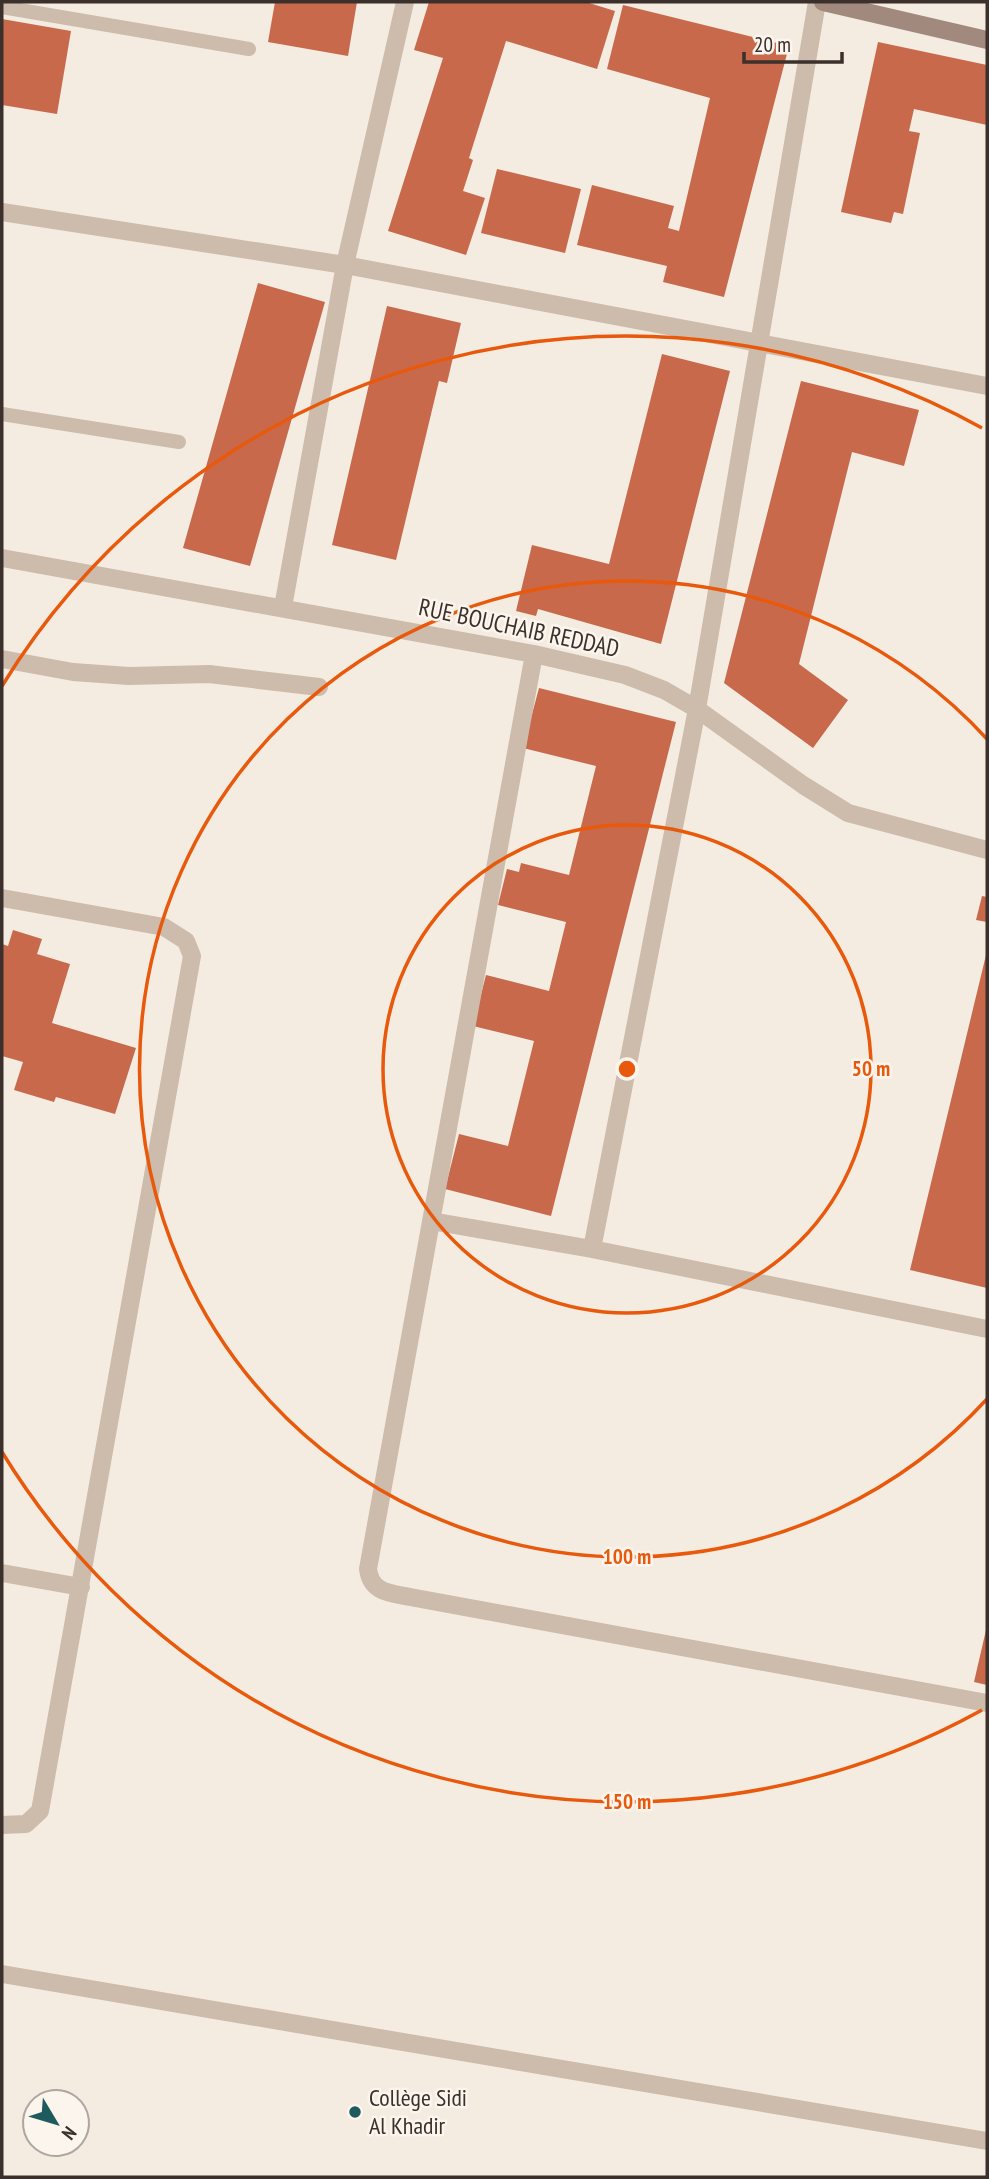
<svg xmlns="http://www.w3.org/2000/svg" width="989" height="2179" viewBox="0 0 989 2179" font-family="'PT Sans Narrow',sans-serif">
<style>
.building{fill:#c8694b}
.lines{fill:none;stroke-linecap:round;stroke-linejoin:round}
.service{stroke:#cdbbac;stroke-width:14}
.pedestrian{stroke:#cdbbac;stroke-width:18}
.minor{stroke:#cdbbac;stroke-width:18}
.secondary{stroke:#a18a7d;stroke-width:18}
.ring{fill:none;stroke:#e8590c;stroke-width:3.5}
.poi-dot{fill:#1f5a5e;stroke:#fbf5ee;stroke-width:2.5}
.labels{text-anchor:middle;stroke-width:5;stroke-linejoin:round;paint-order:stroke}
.street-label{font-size:24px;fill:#3b302b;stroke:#fbf5ee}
.poi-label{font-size:24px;fill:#3b302b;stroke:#fbf5ee;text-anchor:start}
.centre{fill:#e8590c;stroke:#fbf5ee;stroke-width:3.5}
.ring-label{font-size:21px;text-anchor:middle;font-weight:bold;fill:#e8590c;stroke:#fbf5ee;stroke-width:5;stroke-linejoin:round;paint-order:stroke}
</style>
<rect width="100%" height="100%" fill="#f4ebe1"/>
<path class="building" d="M275,2H357L348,56L268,42Z
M429,2H586L615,11L597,69L506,41L469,158L473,160L463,191L485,198L466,255L388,231L443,58L414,50Z
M623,5L789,46L724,297L663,282L667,266L577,245L592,185L674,206L668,228L679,231L710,98L607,69Z
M2,19L71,31L57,114L2,105Z
M878,42L987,65V125L914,109L909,131L920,133L903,214L894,212L891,223L841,212Z
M497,169L581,189L565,253L481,233Z
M258,283L325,302L250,566L183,548Z
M387,306L461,323L447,383L439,381L396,560L332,545Z
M662,354L730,371L661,644L538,609L536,616L516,611L532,545L609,564Z
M801,381L919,410L904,466L852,452L799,664L848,700L813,748L724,683Z
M539,688L676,722L551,1216L445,1189L459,1134L508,1146L534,1041L473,1026L486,975L549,991L566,922L498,905L507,869L519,872L521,863L569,875L596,766L523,748Z
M982,896L987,897V922L976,920Z
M13,930L42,939L37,954L70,964L52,1023L136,1048L115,1114L56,1097L54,1102L14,1090L23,1062L2,1056V944L8,946Z
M986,955L987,956V1288L910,1270Z
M986,1630H987V1685L974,1682Z"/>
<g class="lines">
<path class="service" d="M2,7L249,49
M2,414L179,442"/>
<path class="pedestrian" d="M2,212L345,265L987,386"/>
<path class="minor" d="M2,558L534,654L625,675L664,690L697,709L803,785L848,813L987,850
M283,607L345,265L405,2
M534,654L368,1569C371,1593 390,1593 410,1597L987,1703
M2,659L73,672L129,676L209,674L319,687
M2,898L164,927L186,941L192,956L40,1811L26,1824L2,1825
M431,1221L592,1249L987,1329
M592,1249L697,709L817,2
M2,1573L81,1587
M2,1974L987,2141"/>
<path class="secondary" d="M823,2L987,40"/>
</g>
<g class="ring">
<circle cx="627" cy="1069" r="244"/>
<path d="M987 1399A488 488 0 1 1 987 739"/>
<path d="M982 1710A733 733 0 0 1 2 1452M2 686A733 733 0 0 1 982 428"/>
</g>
<circle class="poi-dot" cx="355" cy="2112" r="7"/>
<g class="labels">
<g class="street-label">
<text transform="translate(519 628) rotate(12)" y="8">RUE BOUCHAIB REDDAD</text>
</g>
<g class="poi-label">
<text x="369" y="2106">Collège Sidi<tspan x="369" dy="28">Al Khadir</tspan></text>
</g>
</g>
<circle cx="627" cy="1069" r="10" class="centre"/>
<g class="ring-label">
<text x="871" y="1076">50 m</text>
<text x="627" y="1564">100 m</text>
<text x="627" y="1809">150 m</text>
</g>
<rect width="989" height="2179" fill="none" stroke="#3b302b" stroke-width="7"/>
<g transform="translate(56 2123) rotate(128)"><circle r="33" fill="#fbf5ee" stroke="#aea6a0" stroke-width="2"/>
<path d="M0-5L12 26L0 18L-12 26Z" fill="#1f5a5e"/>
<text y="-10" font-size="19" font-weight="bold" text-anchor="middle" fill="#3b302b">N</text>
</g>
<path d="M744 52v10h98v-10" fill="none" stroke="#3b302b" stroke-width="3.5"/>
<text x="754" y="52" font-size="21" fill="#3b302b" stroke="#fbf5ee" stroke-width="5" paint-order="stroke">20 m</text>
</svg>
